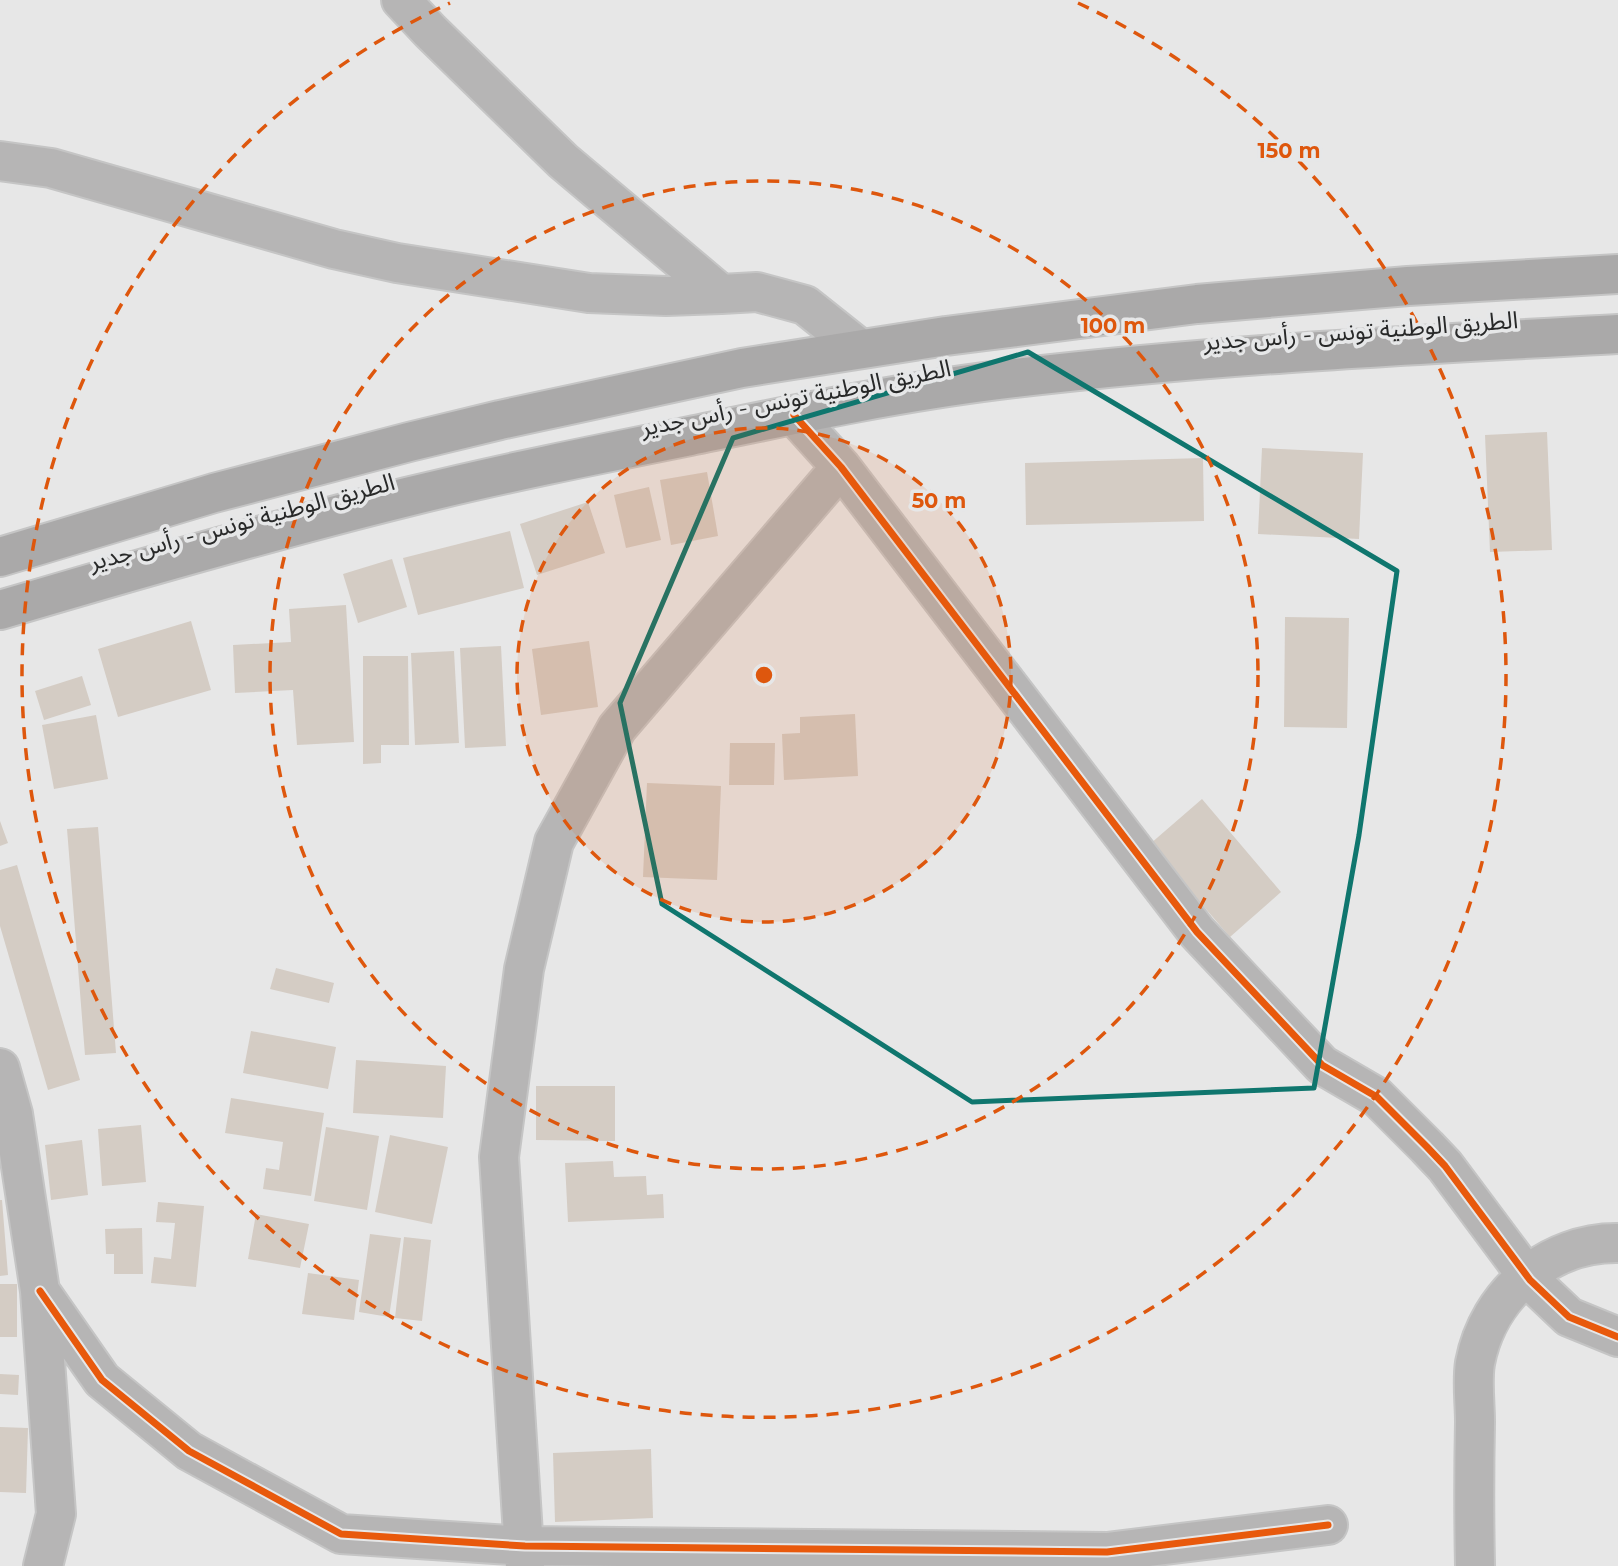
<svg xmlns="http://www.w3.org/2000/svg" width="1618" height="1566" viewBox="0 0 1618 1566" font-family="Montserrat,'Noto Sans Arabic',sans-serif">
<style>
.building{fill:#d4ccc4}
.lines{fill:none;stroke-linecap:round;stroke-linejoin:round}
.minor-casing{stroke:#c5c5c5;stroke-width:42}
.highway-casing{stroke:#c5c5c5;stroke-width:42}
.minor{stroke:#b6b5b5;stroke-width:38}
.highway{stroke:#aaa9a9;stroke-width:38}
.cycleway-casing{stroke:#e6e7e8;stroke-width:11}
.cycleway{stroke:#e8590c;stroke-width:7}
.marked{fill:none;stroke:#0f766e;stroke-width:5;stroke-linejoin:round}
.ring{fill:none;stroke:#de570d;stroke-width:3.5;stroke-dasharray:12 9}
.labels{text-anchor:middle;stroke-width:7;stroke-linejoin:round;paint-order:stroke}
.street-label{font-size:24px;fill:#282929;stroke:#e6e7e8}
.centre{fill:#de570d;stroke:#e6e7e8;stroke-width:3.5}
.ring-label{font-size:21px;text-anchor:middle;font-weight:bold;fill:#de570d;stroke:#e6e7e8;stroke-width:7;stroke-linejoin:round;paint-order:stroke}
</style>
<rect width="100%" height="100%" fill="#e7e7e7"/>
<path class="building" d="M1547,432L1552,550L1490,552L1485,435Z
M1262,448L1363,453L1359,539L1258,534Z
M1203,458L1204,521L1026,525L1025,463Z
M707,472L718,536L671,545L660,480Z
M649,487L661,540L626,548L614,495Z
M588,502L605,553L537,575L520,524Z
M510,531L524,588L418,615L403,558Z
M392,559L407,607L358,623L343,574Z
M346,605L354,742L297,745L293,690L235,693L233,645L291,642L289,609Z
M1285,617L1349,618L1347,728L1284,727Z
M191,621L211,690L118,717L98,649Z
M589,641L598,707L541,715L532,649Z
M501,646L506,746L465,748L460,648Z
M454,651L459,743L415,745L411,653Z
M363,656H408L409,745H381V763L363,764Z
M82,676L91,705L44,720L35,691Z
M855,714L858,776L784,780L782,734L800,733V717Z
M96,715L108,779L54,789L42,725Z
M730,743H775L774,785H729Z
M647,783L721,786L717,880L643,877Z
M1202,799L1281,892L1230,937L1150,844Z
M0,821L8,843L0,846Z
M98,827L116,1053L85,1055L67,829Z
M17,865L80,1080L48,1090L0,926V870Z
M276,968L334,983L329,1003L270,989Z
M251,1031L336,1047L328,1089L243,1073Z
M356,1060L446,1066L443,1118L353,1113Z
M536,1086H615V1141L536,1140Z
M231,1098L324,1113L311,1196L263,1189L266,1168L279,1170L283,1142L225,1133Z
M141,1125L146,1182L102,1186L98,1129Z
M326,1127L379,1136L367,1210L314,1201Z
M390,1135L448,1147L432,1224L375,1212Z
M82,1140L88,1195L51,1200L45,1145Z
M613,1161L614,1177L646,1176L647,1195L663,1194L664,1218L568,1222L565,1163Z
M0,1200H2L8,1275L0,1276Z
M158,1202L204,1206L196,1287L151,1283L154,1257L171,1259L175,1223L156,1222Z
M256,1214L309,1224L300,1268L248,1259Z
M142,1228L143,1274H114V1254H106L105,1229Z
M370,1234L401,1238L389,1317L359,1312Z
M404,1237L431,1240L422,1321L395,1318Z
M308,1273L359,1280L354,1320L302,1314Z
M0,1284H17V1337H0Z
M0,1374L19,1375L18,1395L0,1394Z
M0,1427L28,1428L26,1493L0,1492Z
M651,1449L653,1518L555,1522L553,1453Z"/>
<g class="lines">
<defs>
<path id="minor" d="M401,0L430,31L563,161L721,294L757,292L805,305L859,348
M0,161L51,168L334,249L397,263L589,293L666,296L721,294
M794,415L841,467L1197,932L1322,1065L1377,1097L1427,1147L1445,1166L1530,1280L1569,1317L1618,1337
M0,1068L13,1114L40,1291L56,1514L43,1566
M40,1291L102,1380L189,1451L341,1534L525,1546L1107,1552L1328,1525
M525,1566L499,1157L524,969L554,842L617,728L841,467
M1475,1566C1474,1518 1474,1470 1475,1422C1475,1403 1472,1381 1475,1363C1488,1294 1549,1242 1618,1243"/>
<path id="highway" d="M0,557L214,493L409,442L500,420L742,368L946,336L1197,304L1408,286L1618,274
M0,610C135,570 270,531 407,497C500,474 595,455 690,436C792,415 895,393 999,380C1204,355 1412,345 1618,334"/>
</defs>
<use href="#minor" class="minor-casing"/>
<use href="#highway" class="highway-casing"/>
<use href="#minor" class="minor"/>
<use href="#highway" class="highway"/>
<defs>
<path id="cycleway" d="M794,415L841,467L1197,932L1322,1065L1377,1097L1427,1147L1445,1166L1530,1280L1569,1317L1618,1337
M40,1291L102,1380L189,1451L341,1534L525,1546L1107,1552L1328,1525"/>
</defs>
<use href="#cycleway" class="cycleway-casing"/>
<use href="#cycleway" class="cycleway"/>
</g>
<path class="marked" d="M1028,352L1397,571L1359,835L1314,1088L972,1102L662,904L620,703L733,438Z"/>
<circle cx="764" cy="675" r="247" fill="#de570d" fill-opacity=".12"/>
<g class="ring">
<circle cx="764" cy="675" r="247"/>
<circle cx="764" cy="675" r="494"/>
<path d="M1078 3A742 742 0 1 1 450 3"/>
</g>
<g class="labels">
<g class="street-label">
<text transform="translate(1361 331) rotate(-4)" y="8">الطريق الوطنية تونس - رأس جدير</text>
<text transform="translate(796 398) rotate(-11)" y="8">الطريق الوطنية تونس - رأس جدير</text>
<text transform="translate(242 522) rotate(-15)" y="8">الطريق الوطنية تونس - رأس جدير</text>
</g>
</g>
<circle cx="764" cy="675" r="10" class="centre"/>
<g class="ring-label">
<text x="1289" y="158">150 m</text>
<text x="1113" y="333">100 m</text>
<text x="939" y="508">50 m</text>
</g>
</svg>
